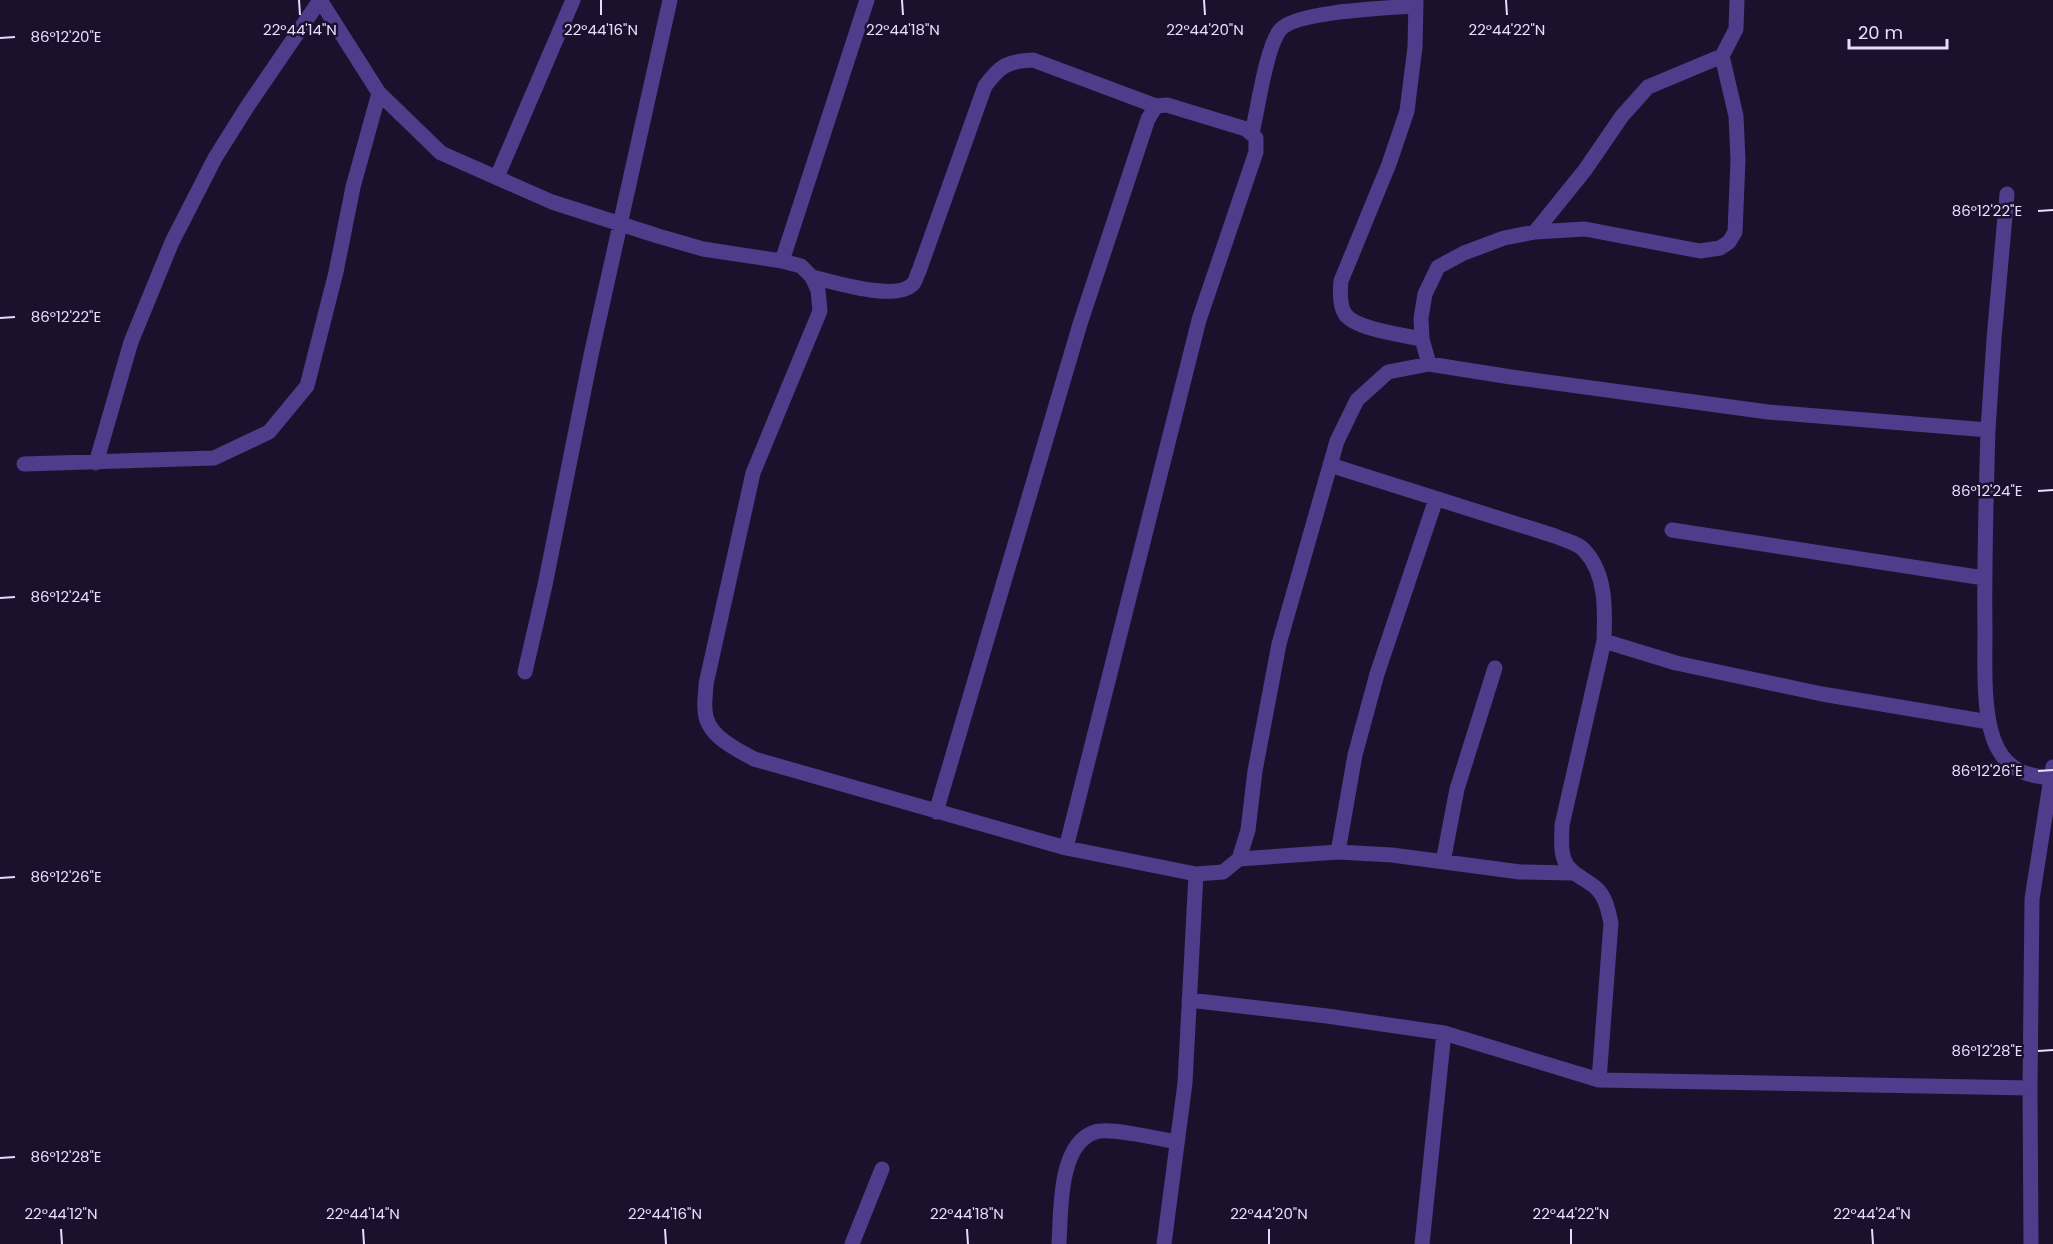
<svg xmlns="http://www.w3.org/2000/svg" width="2053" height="1244" viewBox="0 0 2053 1244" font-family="Poppins,sans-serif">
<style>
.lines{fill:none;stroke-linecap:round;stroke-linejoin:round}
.minor{stroke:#513b8b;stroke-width:15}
.ticks{fill:none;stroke:#e8dcff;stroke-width:2}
.ticks-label{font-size:15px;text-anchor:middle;fill:#e8dcff;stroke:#1c112c;stroke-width:5;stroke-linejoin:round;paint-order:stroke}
</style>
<rect width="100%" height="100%" fill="#1c112c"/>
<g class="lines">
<path class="minor" d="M320,0L379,93L441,153L552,202L658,236L703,249L782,261L801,266L812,277L818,290L820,311L753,473L706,684C706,692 704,701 705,709C705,735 734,748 754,759L1066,848L1196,874L1185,1083L1164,1244
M1416,0L1415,47L1407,111L1389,164L1341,281C1340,291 1339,305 1345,314C1355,329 1403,335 1422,339
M1252,133C1258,108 1266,48 1280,30C1295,11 1389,8 1415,6
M497,177L573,0
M1535,232L1585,170L1622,116L1648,87L1722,56L1736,29L1737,0
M782,261L867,0
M812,277C835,282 895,302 913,284C916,281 917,274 919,271L985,86C1000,66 1007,61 1033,60L1156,106
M1429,364L1422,339L1421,318L1425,294L1438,267L1464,253L1504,238L1535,232L1585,229L1700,251L1720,248L1729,242L1735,232L1738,160L1736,116L1722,56
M1988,430C1986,497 1984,564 1985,632C1985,665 1982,720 1998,749C2010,771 2028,776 2051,778L2053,767
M96,463L131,342L172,242L215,158L247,107L320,0
M24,464L214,458L269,432L307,386L336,272L353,187L379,93
M1330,465L1555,536C1564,540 1578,543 1584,550C1607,574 1605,611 1604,641L1562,825C1562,836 1560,849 1564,859C1569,874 1585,878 1596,888C1606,897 1608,910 1611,923L1599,1080
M1672,530L1984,578
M1604,641L1676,663L1822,694L1989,722
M525,672L545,585L591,355L670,0
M936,812L1080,324L1148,119L1156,106L1167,105L1246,129L1256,138V152L1199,320L1066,848
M1338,852L1355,755L1377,674L1436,499
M1239,859L1338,852L1392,855L1520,872L1573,873
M1443,862L1457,789L1495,668
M1196,874L1223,872L1239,859L1248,830L1255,771L1279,644L1337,441L1357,400L1388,372L1429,364L1511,377L1768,412L1988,430L1994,339L2007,194
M1189,1000L1327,1016L1444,1033L1599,1080L2030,1088L2031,1244
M2030,1088L2032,899L2051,778H2053
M852,1244L882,1169
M1059,1244C1061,1212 1058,1144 1095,1132C1110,1127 1160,1139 1177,1142
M1422,1244L1444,1033"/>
</g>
<path class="ticks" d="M299,0L300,15M601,0V15M902,0L903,15M1204,0L1205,15M1506,0L1507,15M0,38L15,37M2038,211L2053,210M0,318L15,317M2038,491L2053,490M0,598L15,597M2038,771L2053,770M0,878L15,877M2038,1051L2053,1050M0,1158L15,1157M61,1229L62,1244M363,1229L364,1244M665,1229L666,1244M967,1229L968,1244M1269,1229V1244M1571,1229V1244M1872,1229L1873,1244"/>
<g class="ticks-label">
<text x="300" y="35">22°44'14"N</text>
<text x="601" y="35">22°44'16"N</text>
<text x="903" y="35">22°44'18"N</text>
<text x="1205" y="35">22°44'20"N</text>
<text x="1507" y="35">22°44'22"N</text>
<text x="66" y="42">86°12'20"E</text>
<text x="1987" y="216">86°12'22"E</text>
<text x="66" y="322">86°12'22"E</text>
<text x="1987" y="496">86°12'24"E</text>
<text x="66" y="602">86°12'24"E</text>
<text x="1987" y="776">86°12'26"E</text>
<text x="66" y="882">86°12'26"E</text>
<text x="1987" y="1056">86°12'28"E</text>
<text x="66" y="1162">86°12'28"E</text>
<text x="61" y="1219">22°44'12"N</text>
<text x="363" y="1219">22°44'14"N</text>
<text x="665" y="1219">22°44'16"N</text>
<text x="967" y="1219">22°44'18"N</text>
<text x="1269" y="1219">22°44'20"N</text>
<text x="1571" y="1219">22°44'22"N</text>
<text x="1872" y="1219">22°44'24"N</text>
</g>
<path d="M1849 39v9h98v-9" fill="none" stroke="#e8dcff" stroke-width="3"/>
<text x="1858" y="39" font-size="18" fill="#e8dcff" stroke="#1c112c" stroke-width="4.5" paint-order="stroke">20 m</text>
</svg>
